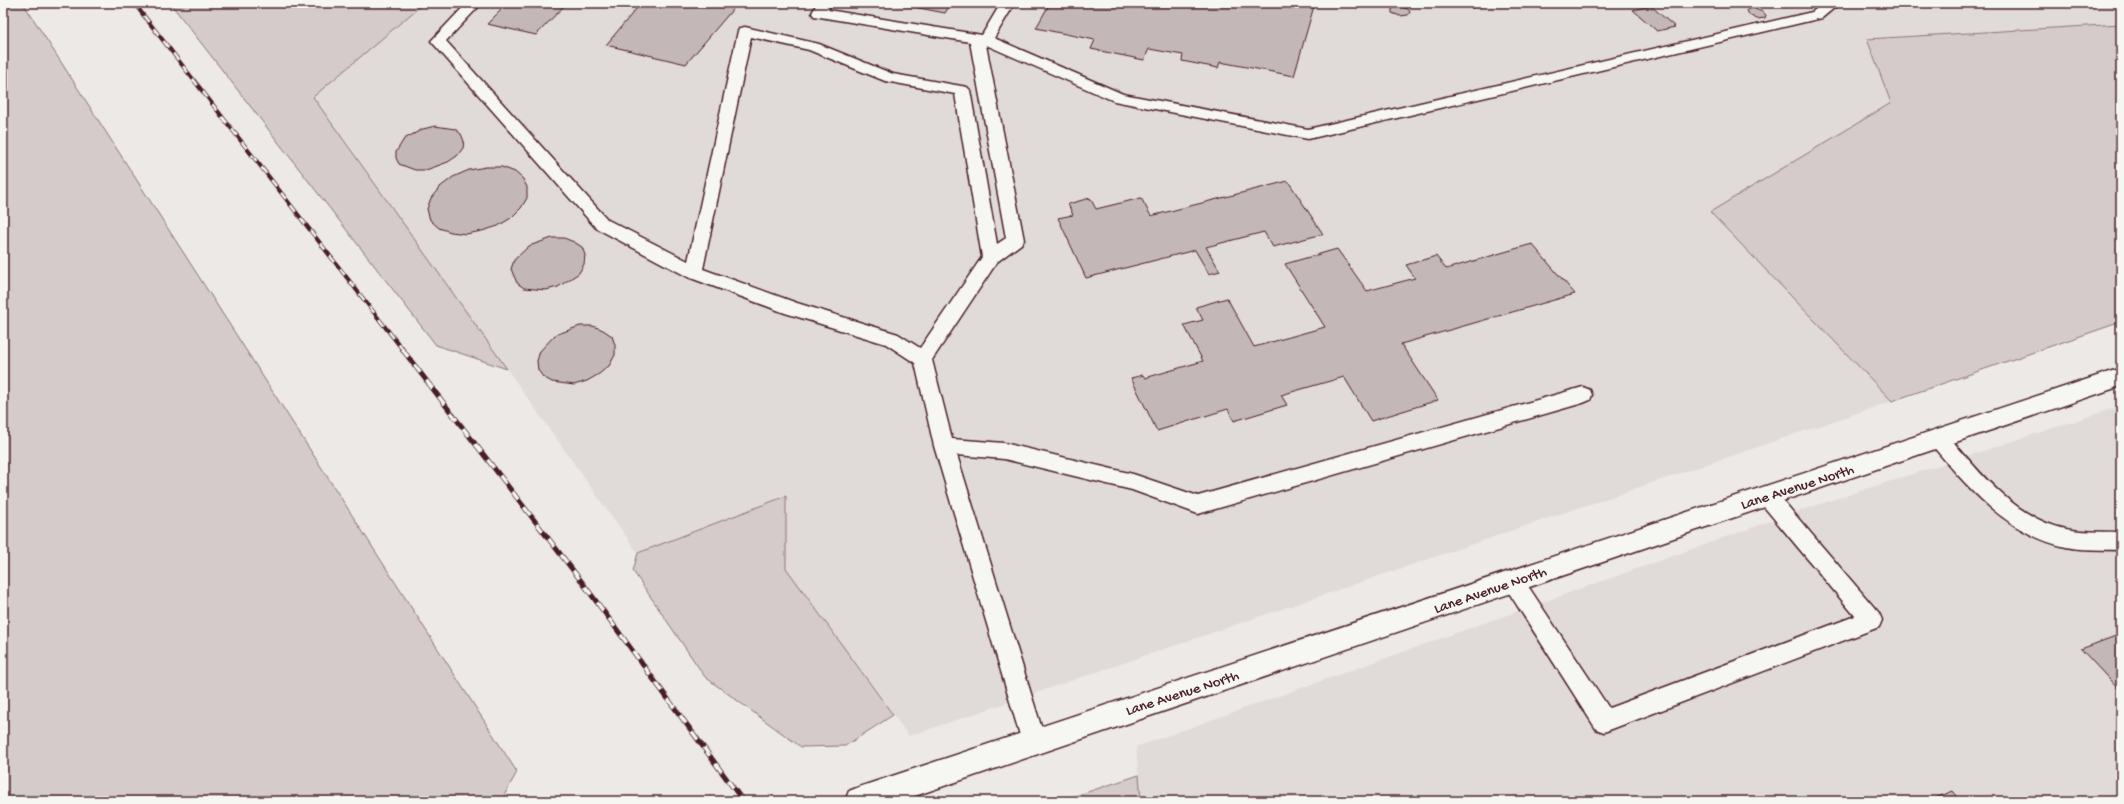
<svg xmlns="http://www.w3.org/2000/svg" width="2124" height="804" viewBox="0 0 2124 804" font-family="'Gochi Hand',sans-serif">
<style>
.built{fill:#e0dad8}
.green{fill:#d4cbca;stroke:#8f757a}
.building{fill:#c4b7b7;stroke:#4a1f2b}
.lines{fill:none;stroke-linecap:round;stroke-linejoin:round}
.lane-casing{stroke:#4a1f2b;stroke-width:3}
.secondary-casing{stroke:#4a1f2b;stroke-width:3}
.lane{fill:#f6f6f2;fill-rule:evenodd}
.secondary{fill:#f6f6f2;fill-rule:evenodd}
.rail-far1-casing{stroke:#4a1f2b;stroke-width:4}
.rail-casing{stroke:#4a1f2b;stroke-width:5}
.rail-far1{stroke:#f6f6f2;stroke-width:2.5;stroke-dasharray:8;stroke-linecap:butt}
.rail{stroke:#f6f6f2;stroke-width:3.5;stroke-dasharray:10;stroke-linecap:butt}
.labels{text-anchor:middle;stroke-width:3;stroke-linejoin:round;paint-order:stroke}
.street-label{font-size:15px;fill:#4a1f2b;stroke:#f6f6f2}
</style>
<rect width="100%" height="100%" fill="#ece9e6"/>
<filter id="ink" filterUnits="userSpaceOnUse"><feTurbulence type="fractalNoise" baseFrequency=".025" numOctaves="2"/><feDisplacementMap in="SourceGraphic" scale="8" xChannelSelector="R" yChannelSelector="G"/><feConvolveMatrix kernelMatrix="1 2 1 2 8 2 1 2 1" color-interpolation-filters="sRGB"/></filter>
<g filter="url(#ink)">
<path class="built" d="M424,3H2121V24L1867,39L1891,103L1711,212L1892,401L909,736L786,568V496L638,553L313,97Z
M2121,406V801H1141L1136,747L1802,510Z"/>
<path class="green" d="M3,3H23L517,772L501,801H3Z
M170,3H424L313,97L507,369L436,345Z
M2121,24V322L1892,401L1710,212L1891,103L1867,39Z
M786,496V568L893,715L845,746L801,747L705,677L633,571L638,553Z
M1139,775L1141,801H1060Z"/>
<path class="building" d="M508,3H567L536,35L487,24Z
M641,3H738L686,64L606,45Z
M893,3H951L945,13Z
M1050,3H1296L1314,6L1294,76L1220,62L1218,68L1182,61L1183,55L1149,49L1144,60L1091,49L1095,40L1036,28Z
M1467,3H1495L1472,8Z
M1708,3H1725L1724,6L1719,7Z
M1397,6L1408,9L1410,12L1408,15L1400,16L1392,13V9Z
M1651,6L1675,27L1657,31L1633,10Z
M1752,8L1763,12L1766,15L1765,18L1757,19L1749,15L1747,10Z
M435,126L455,129L461,134L464,141L463,148L457,156L448,162L426,170H415L399,164L396,158V152L404,139L423,129Z
M486,167H502L515,172L523,179L527,187V198L521,208L511,218L498,226L482,231L466,234L451,232L439,228L430,220L427,209L431,198L440,187L453,177L469,170Z
M1288,181L1323,234L1273,247L1264,232L1206,247L1220,271L1209,274L1195,250L1086,278L1058,218L1073,215L1068,204L1090,198L1096,209L1141,198L1151,216Z
M552,238H564L574,242L582,247L585,255L584,264L579,273L558,287L546,290L524,288L517,283L511,269L514,260L529,246Z
M1532,244L1575,294L1401,344L1438,400L1371,421L1344,377L1281,395L1287,405L1234,421L1228,409L1157,431L1131,378L1143,375L1145,378L1203,361L1184,325L1203,320L1196,307L1227,298L1254,347L1325,327L1285,264L1337,249L1367,291L1415,278L1406,265L1436,256L1446,269Z
M580,326H593L603,330L612,336L615,345V355L609,366L599,374L587,381L574,385L552,382L543,377L538,370L537,361L540,351L555,335Z
M2121,634V692L2081,649Z
M1953,791L1961,801H1928Z"/>
<g class="lines">
<defs>
<path id="lane" d="M467,3H482L446,41L608,220L688,261L738,31L740,28L745,27L819,44L893,74L967,87L970,90L997,244L1006,238L970,42L814,16L812,13L817,3H831L828,10L982,35L1001,3H1015L994,38L1123,94L1308,129L1812,12L1824,3H1840L1822,18L1308,139L1114,101L986,45L1024,240L1021,244L997,262L932,360L952,439L1004,443L1133,474L1198,496L1583,387L1590,390L1592,395L1590,400L1583,403L1198,514L1132,490L1004,459L957,455L1046,742L1042,750L1034,753L1026,750L1022,742L934,446L915,363L886,344L785,313L688,277L596,228L431,41ZM751,37L809,50L885,81L955,94L982,257L920,348L898,334L797,303L703,269Z
M1939,431L1946,433C1978,471 2014,518 2066,529C2084,533 2103,531 2121,532V550C2103,549 2084,551 2066,547C2007,534 1969,489 1932,445L1929,439L1932,433Z
M1767,487L1774,490L1879,613L1882,620L1879,627L1604,732L1596,729L1506,588L1502,581L1506,574L1513,572L1520,574L1609,708L1855,616L1760,502L1757,496L1760,490Z"/>
<path id="secondary" d="M2121,368V386L900,801H845L849,791L859,787Z"/>
</defs>
<use href="#lane" class="lane-casing"/>
<use href="#secondary" class="secondary-casing"/>
<use href="#lane" class="lane"/>
<use href="#secondary" class="secondary"/>
<defs>
<path id="rail-far1" d="M134,3L403,350"/>
<path id="rail" d="M402,349L582,582L743,801"/>
</defs>
<use href="#rail-far1" class="rail-far1-casing"/>
<use href="#rail" class="rail-casing"/>
<use href="#rail-far1" class="rail-far1"/>
<use href="#rail" class="rail"/>
</g>
</g>
<g class="labels">
<g class="street-label">
<text transform="translate(1797 486) rotate(-18)" y="5">Lane Avenue North</text>
<text transform="translate(1490 589) rotate(-19)" y="5">Lane Avenue North</text>
<text transform="translate(1182 692) rotate(-18)" y="5">Lane Avenue North</text>
</g>
</g>
<rect width="2124" height="804" fill="none" stroke="#f6f6f2" stroke-width="16"/>
<rect x="8" y="8" width="2108" height="788" fill="none" stroke="#4a1f2b" stroke-width="1.5" filter="url(#ink)"/>
</svg>
